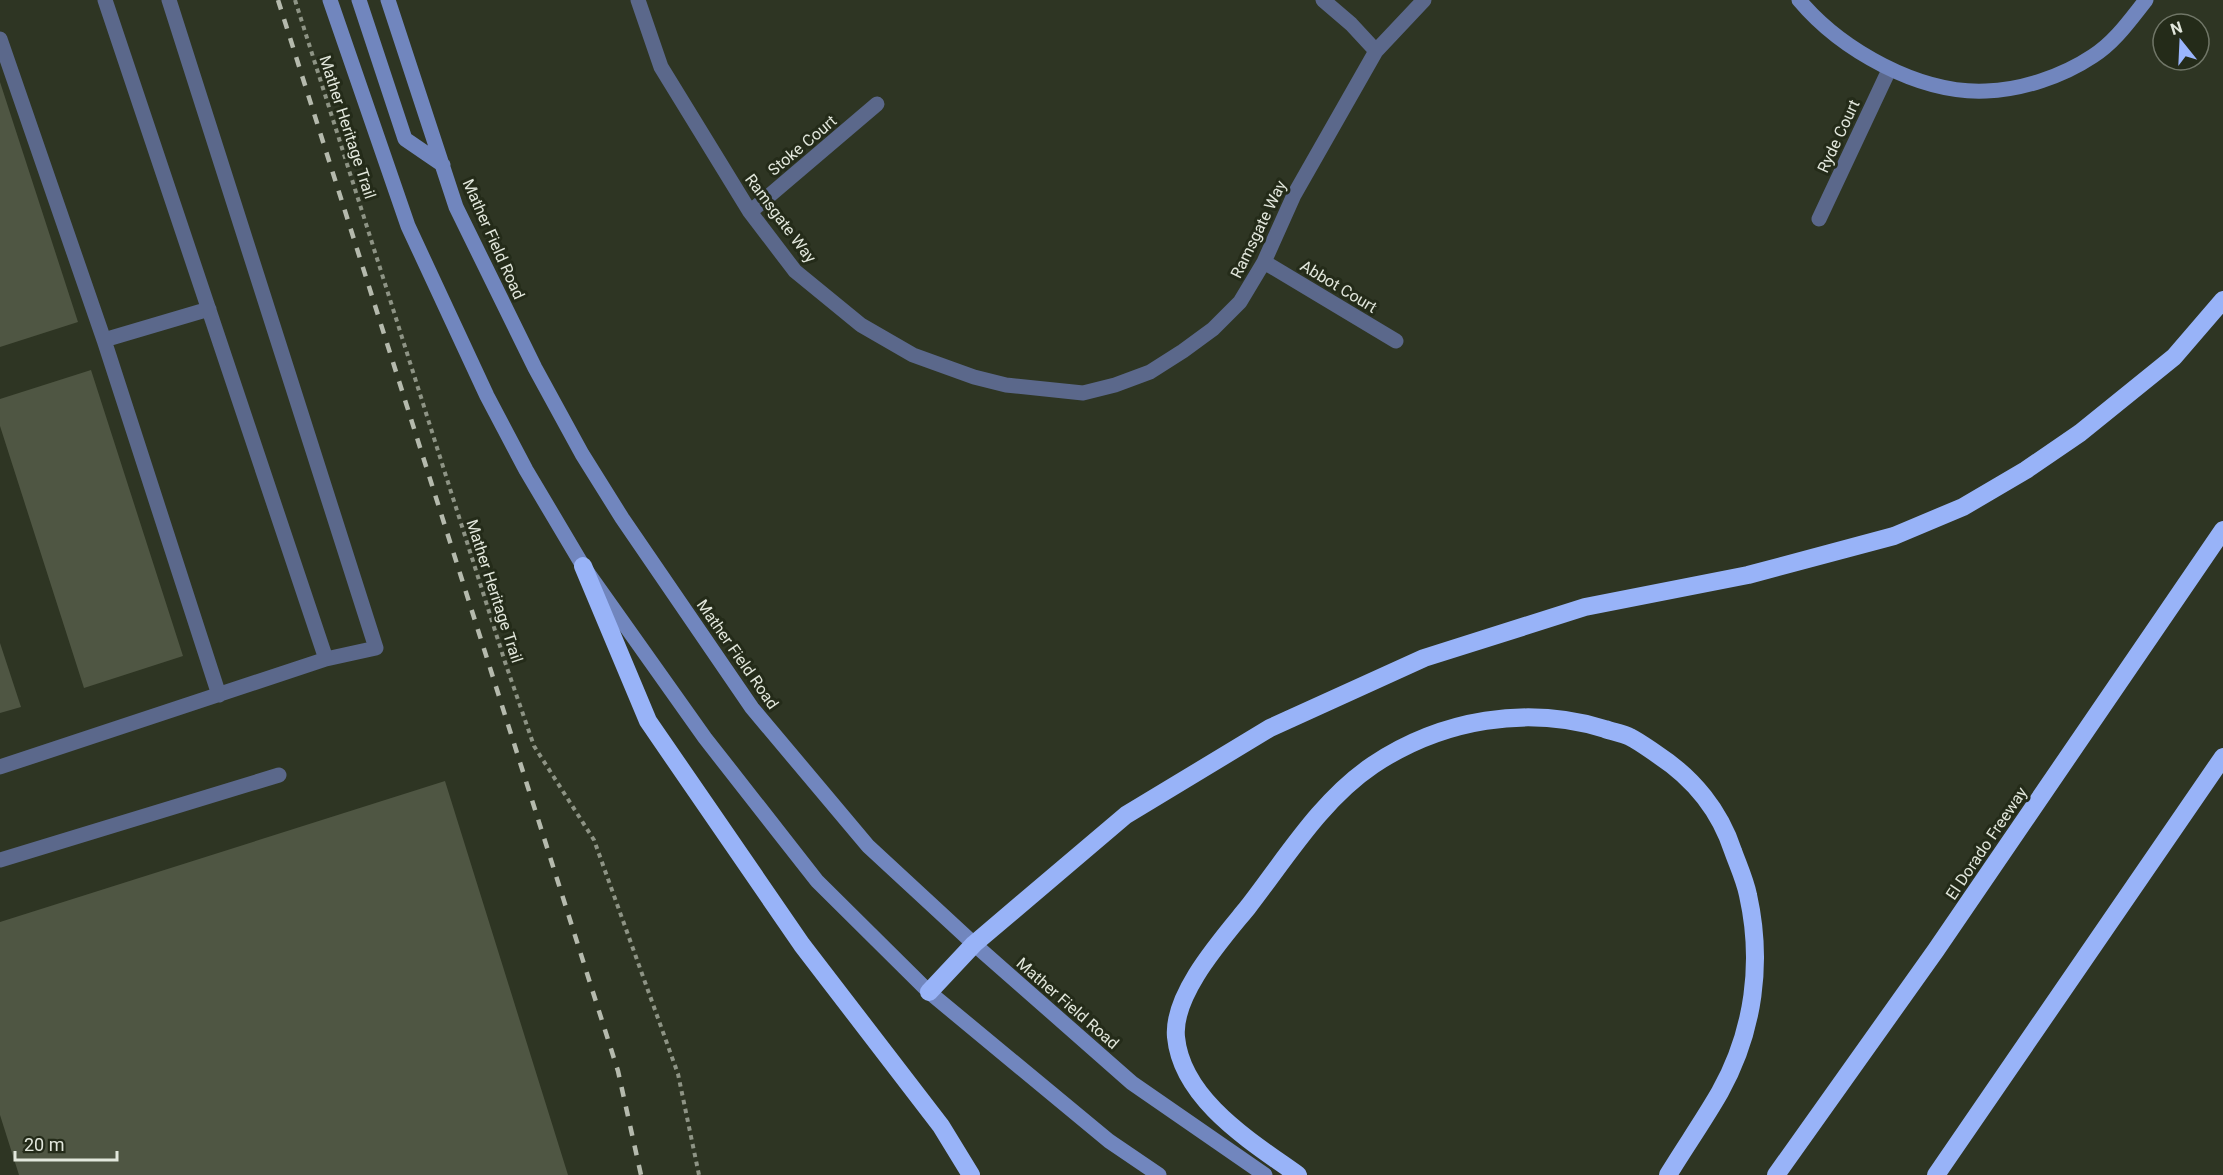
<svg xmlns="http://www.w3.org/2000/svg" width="2223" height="1175" viewBox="0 0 2223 1175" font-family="Roboto,sans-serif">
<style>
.building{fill:#4f5643}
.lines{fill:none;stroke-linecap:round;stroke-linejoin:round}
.path{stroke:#8e9485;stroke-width:4;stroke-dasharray:4.5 4.5;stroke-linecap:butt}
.lane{stroke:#5b688b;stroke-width:15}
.street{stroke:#5b688b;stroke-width:15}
.secondary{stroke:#7186be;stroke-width:15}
.highway{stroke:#98b3f8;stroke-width:18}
.rail{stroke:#b5baad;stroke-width:4.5;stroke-dasharray:10 10;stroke-linecap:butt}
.labels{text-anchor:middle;stroke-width:6;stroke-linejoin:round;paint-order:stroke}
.street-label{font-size:16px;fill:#e2e7dc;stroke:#242b19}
</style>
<rect width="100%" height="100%" fill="#2e3523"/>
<path class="building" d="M0,82L78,322L0,347Z
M91,370L183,656L84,688L0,426V399Z
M0,643L21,707L0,713Z
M445,781L568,1175H19L0,1115V922Z"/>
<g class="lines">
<path class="path" d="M295,0L505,662L534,746L594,840L678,1074L699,1175"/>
<path class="lane" d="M105,0L326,659
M0,39L104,340
M209,309L104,340L219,695
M0,767L326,659L376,648L169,0
M0,860L279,775"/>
<path class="street" d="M638,0L661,67L750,212L795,271L861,325L913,355L974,377L1006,385L1083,393L1115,385L1150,372L1183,351L1213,329L1240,302L1264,262L1294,195L1376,51L1424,0
M1323,0L1351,24L1376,51
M750,212L877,104
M1819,219L1889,70
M1264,262L1396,341"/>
<path class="secondary" d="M330,0L408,226L487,396L526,470L583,566L705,738L817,881L929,992L1109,1141L1159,1175
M359,0L405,139L443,165
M388,0L456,207L535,368L582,454L622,518L752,708L868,846L974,944L1132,1083L1265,1175
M1799,0C1841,50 1919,94 1986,91C2022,90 2063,76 2093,56C2115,42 2130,20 2146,0"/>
<path class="highway" d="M583,566L648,721L802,945L941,1126L971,1175
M929,992L974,944L1126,815L1270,728L1424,658L1585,607L1748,575L1894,536L1963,507L2026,470L2080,433L2174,357L2223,300
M1298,1175C1252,1142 1182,1100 1176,1037C1172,994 1223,938 1248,907C1286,858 1321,800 1373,765C1442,719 1527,705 1605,729C1613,732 1623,733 1630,737C1640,742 1649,749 1658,755C1693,778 1720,811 1733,851C1738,865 1745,880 1748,895C1763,962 1754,1031 1720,1092C1704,1120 1685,1147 1668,1175
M1776,1175L1936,950L2223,530
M1936,1175L2223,757"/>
<path class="rail" d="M278,0L618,1071L641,1175"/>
</g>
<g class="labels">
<g class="street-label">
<text transform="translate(348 127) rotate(72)" y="6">Mather Heritage Trail</text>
<text transform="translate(1838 136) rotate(-65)" y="6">Ryde Court</text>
<text transform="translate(802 145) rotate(-40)" y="6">Stoke Court</text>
<text transform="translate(781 218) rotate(53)" y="6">Ramsgate Way</text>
<text transform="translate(1258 229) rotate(-64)" y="6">Ramsgate Way</text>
<text transform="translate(494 239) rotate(66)" y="6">Mather Field Road</text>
<text transform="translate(1339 286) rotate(31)" y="6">Abbot Court</text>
<text transform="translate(495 591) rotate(72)" y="6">Mather Heritage Trail</text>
<text transform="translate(738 654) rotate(55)" y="6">Mather Field Road</text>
<text transform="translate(1986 843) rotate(-56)" y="6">El Dorado Freeway</text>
<text transform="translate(1068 1003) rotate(41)" y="6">Mather Field Road</text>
</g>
</g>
<g transform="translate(2181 42) rotate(342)"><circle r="28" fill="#242b19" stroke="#707667" stroke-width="1.5"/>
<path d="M0-4.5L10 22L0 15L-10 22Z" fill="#9ab5fd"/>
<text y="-9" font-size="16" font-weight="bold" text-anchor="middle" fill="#e2e7dc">N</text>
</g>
<path d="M15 1151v9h102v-9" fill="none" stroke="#e2e7dc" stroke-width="3"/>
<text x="24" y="1151" font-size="18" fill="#e2e7dc" stroke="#242b19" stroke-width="4.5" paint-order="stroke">20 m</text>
</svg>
